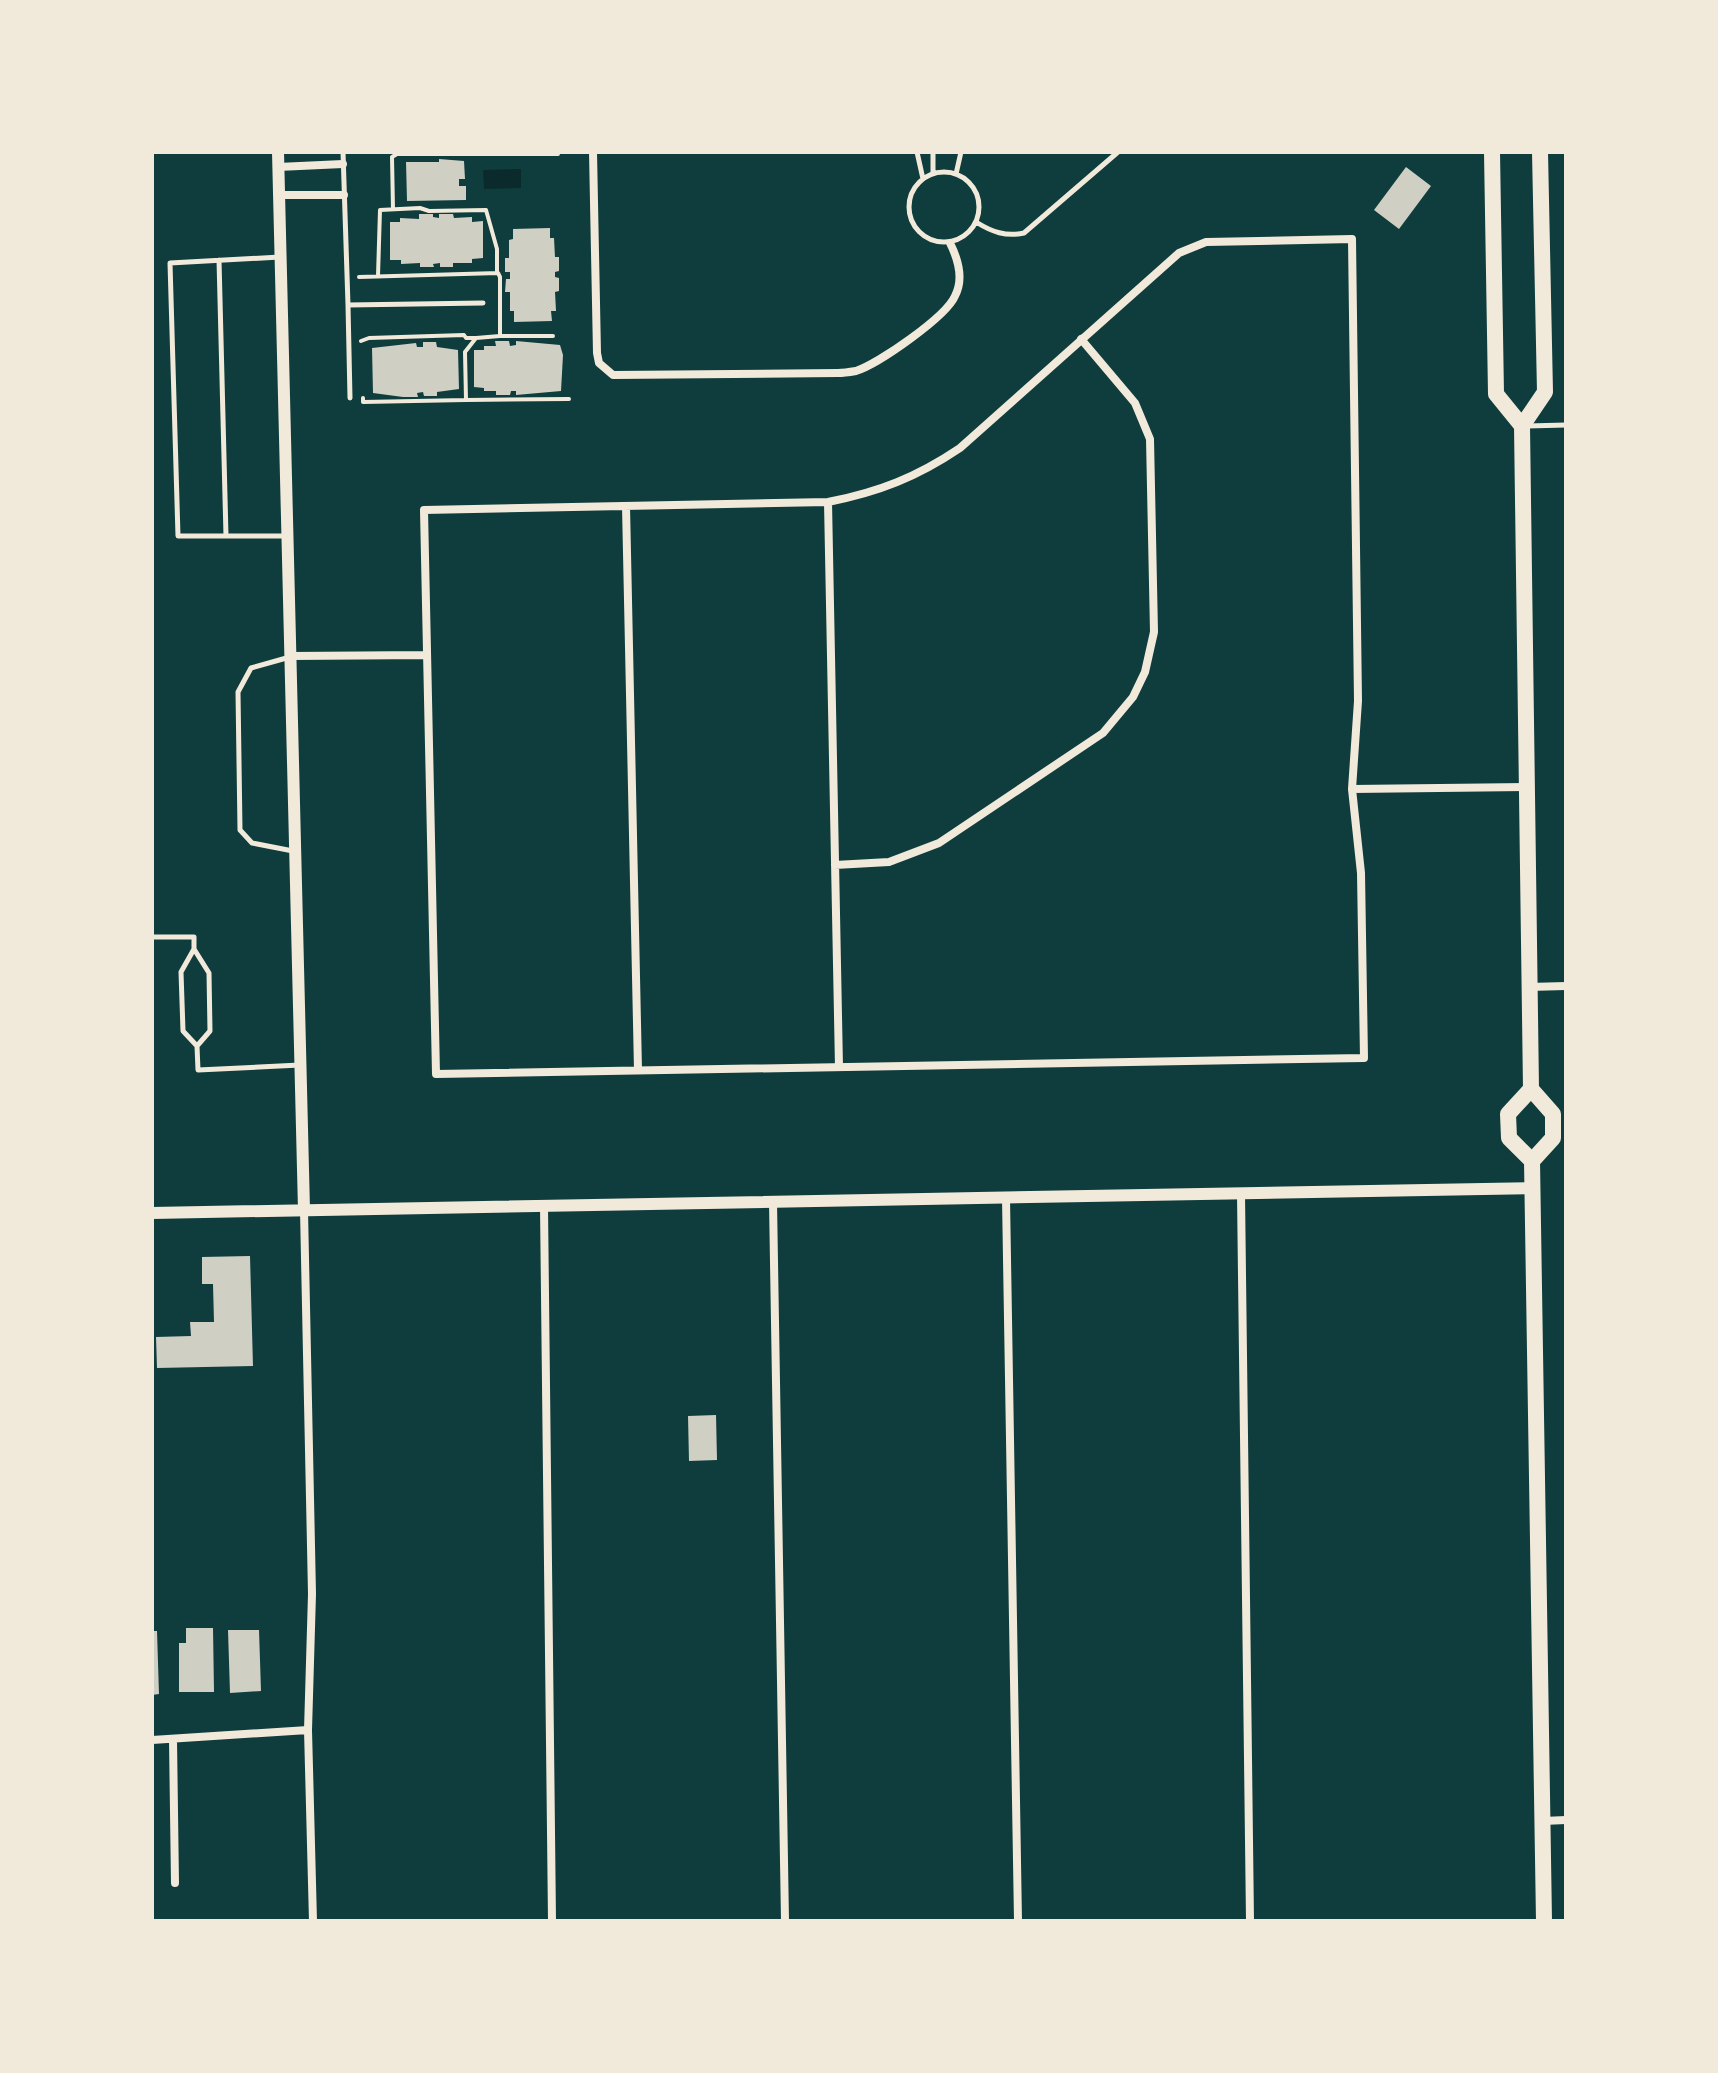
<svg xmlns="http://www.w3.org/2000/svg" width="1718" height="2073" viewBox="0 0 1718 2073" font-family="'DM Sans',sans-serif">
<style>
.water{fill:#0a2a2b}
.building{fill:#cfcfc3}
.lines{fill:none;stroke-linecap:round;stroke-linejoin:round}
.path{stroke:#f1e9da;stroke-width:4}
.service{stroke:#f1e9da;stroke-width:5}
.minor{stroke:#f1e9da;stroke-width:8}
.tertiary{stroke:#f1e9da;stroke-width:12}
.primary{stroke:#f1e9da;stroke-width:16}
</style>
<rect width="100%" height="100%" fill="#0f3d3e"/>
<path class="water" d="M521,169V188L484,189L483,170Z"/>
<path class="building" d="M439,159L464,161L465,179H459V186H466V200L407,201L406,162H439Z
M1406,167L1431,186L1399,229L1374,210Z
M419,214H433V217L439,218V214H453L454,218L472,217V222L483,221V258L472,259V263H453V267H440V263L433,264L434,267H420V263L401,264V260H390V222H400V218L419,219Z
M550,228V238H554L555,257H559V271L555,272V277L559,278V291L555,292L556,311H551L552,321L514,322V311H510V292H505L506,279H510V272H505V258H509V240L513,239V229Z
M495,341H509L510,346L516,345V341L560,345L563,355L561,391L516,395V391H511L510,395H496V391H484V388L474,387V350H484V346H496Z
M423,342H436L437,347L458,350L459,389L437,392V396H424L423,392L417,393L418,397H403L373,393L372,348L416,343L417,347H423Z
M250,1256L253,1366L157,1368L156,1337L191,1336L190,1322H214L213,1284H202V1257Z
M716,1415L717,1460L689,1461L688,1416Z
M186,1628H213L214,1692H179V1643H186Z
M228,1630H259L261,1691L230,1693Z
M152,1631H157L159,1694L152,1695Z"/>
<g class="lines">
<path class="path" d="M460,154H558
M393,209L392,157L397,154H460V152
M378,276L380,210L420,208L429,211L486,210L497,249V273
M359,277L498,273L500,277V336L476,338L465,352L466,400L363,402V398
M499,336H553
M361,341L369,338L464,335L466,338H476
M466,400L569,399"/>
<path class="service" d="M343,152L348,305
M917,152L923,179
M933,152V173
M909 207a35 35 0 1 1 70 0a35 35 0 1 1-70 0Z
M956,174L961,152
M976,222C992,232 1006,237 1024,233L1118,152
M280,257L170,263L178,536H285
M219,260L226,536
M350,398L348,305L483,303
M1527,426L1566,425
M290,657L251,668L238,692L240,830L252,843L293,851
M152,937H194V949
M197,1046L210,1031L209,973L194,949L181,972L183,1031L197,1046L198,1070L300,1065"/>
<path class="minor" d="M593,152L597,353L599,363L613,375L838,373C843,373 850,372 856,371C878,364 946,317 955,296C964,279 958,259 950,243
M278,167L343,164
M279,195H344
M1352,239L1358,701L1352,789L1361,873L1364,1058L436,1074L424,510L828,502C879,492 917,477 960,448L1179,253L1206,242Z
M828,502L839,1067
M626,506L638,1070
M291,656L427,655
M1352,789L1526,787
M835,865L889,862L939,843L1103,733L1133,697L1145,672L1154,632L1150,439L1135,403L1081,339
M1529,987L1566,986
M1241,1194L1250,1921
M1006,1198L1018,1921
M773,1202L785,1921
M544,1206L552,1921
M304,1210L312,1594L308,1730L313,1921
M152,1740L308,1730
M173,1740L175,1883
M1543,1821L1566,1820"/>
<path class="tertiary" d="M278,152L304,1210
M152,1213L1533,1188"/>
<path class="primary" d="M1492,152L1496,394L1522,426
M1531,1089L1508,1114L1509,1138L1532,1161L1544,1921
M1532,1161L1553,1138V1114L1531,1089L1522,426L1545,392L1540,152"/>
</g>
<rect width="1718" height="2073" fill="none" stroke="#f1e9da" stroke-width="308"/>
</svg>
